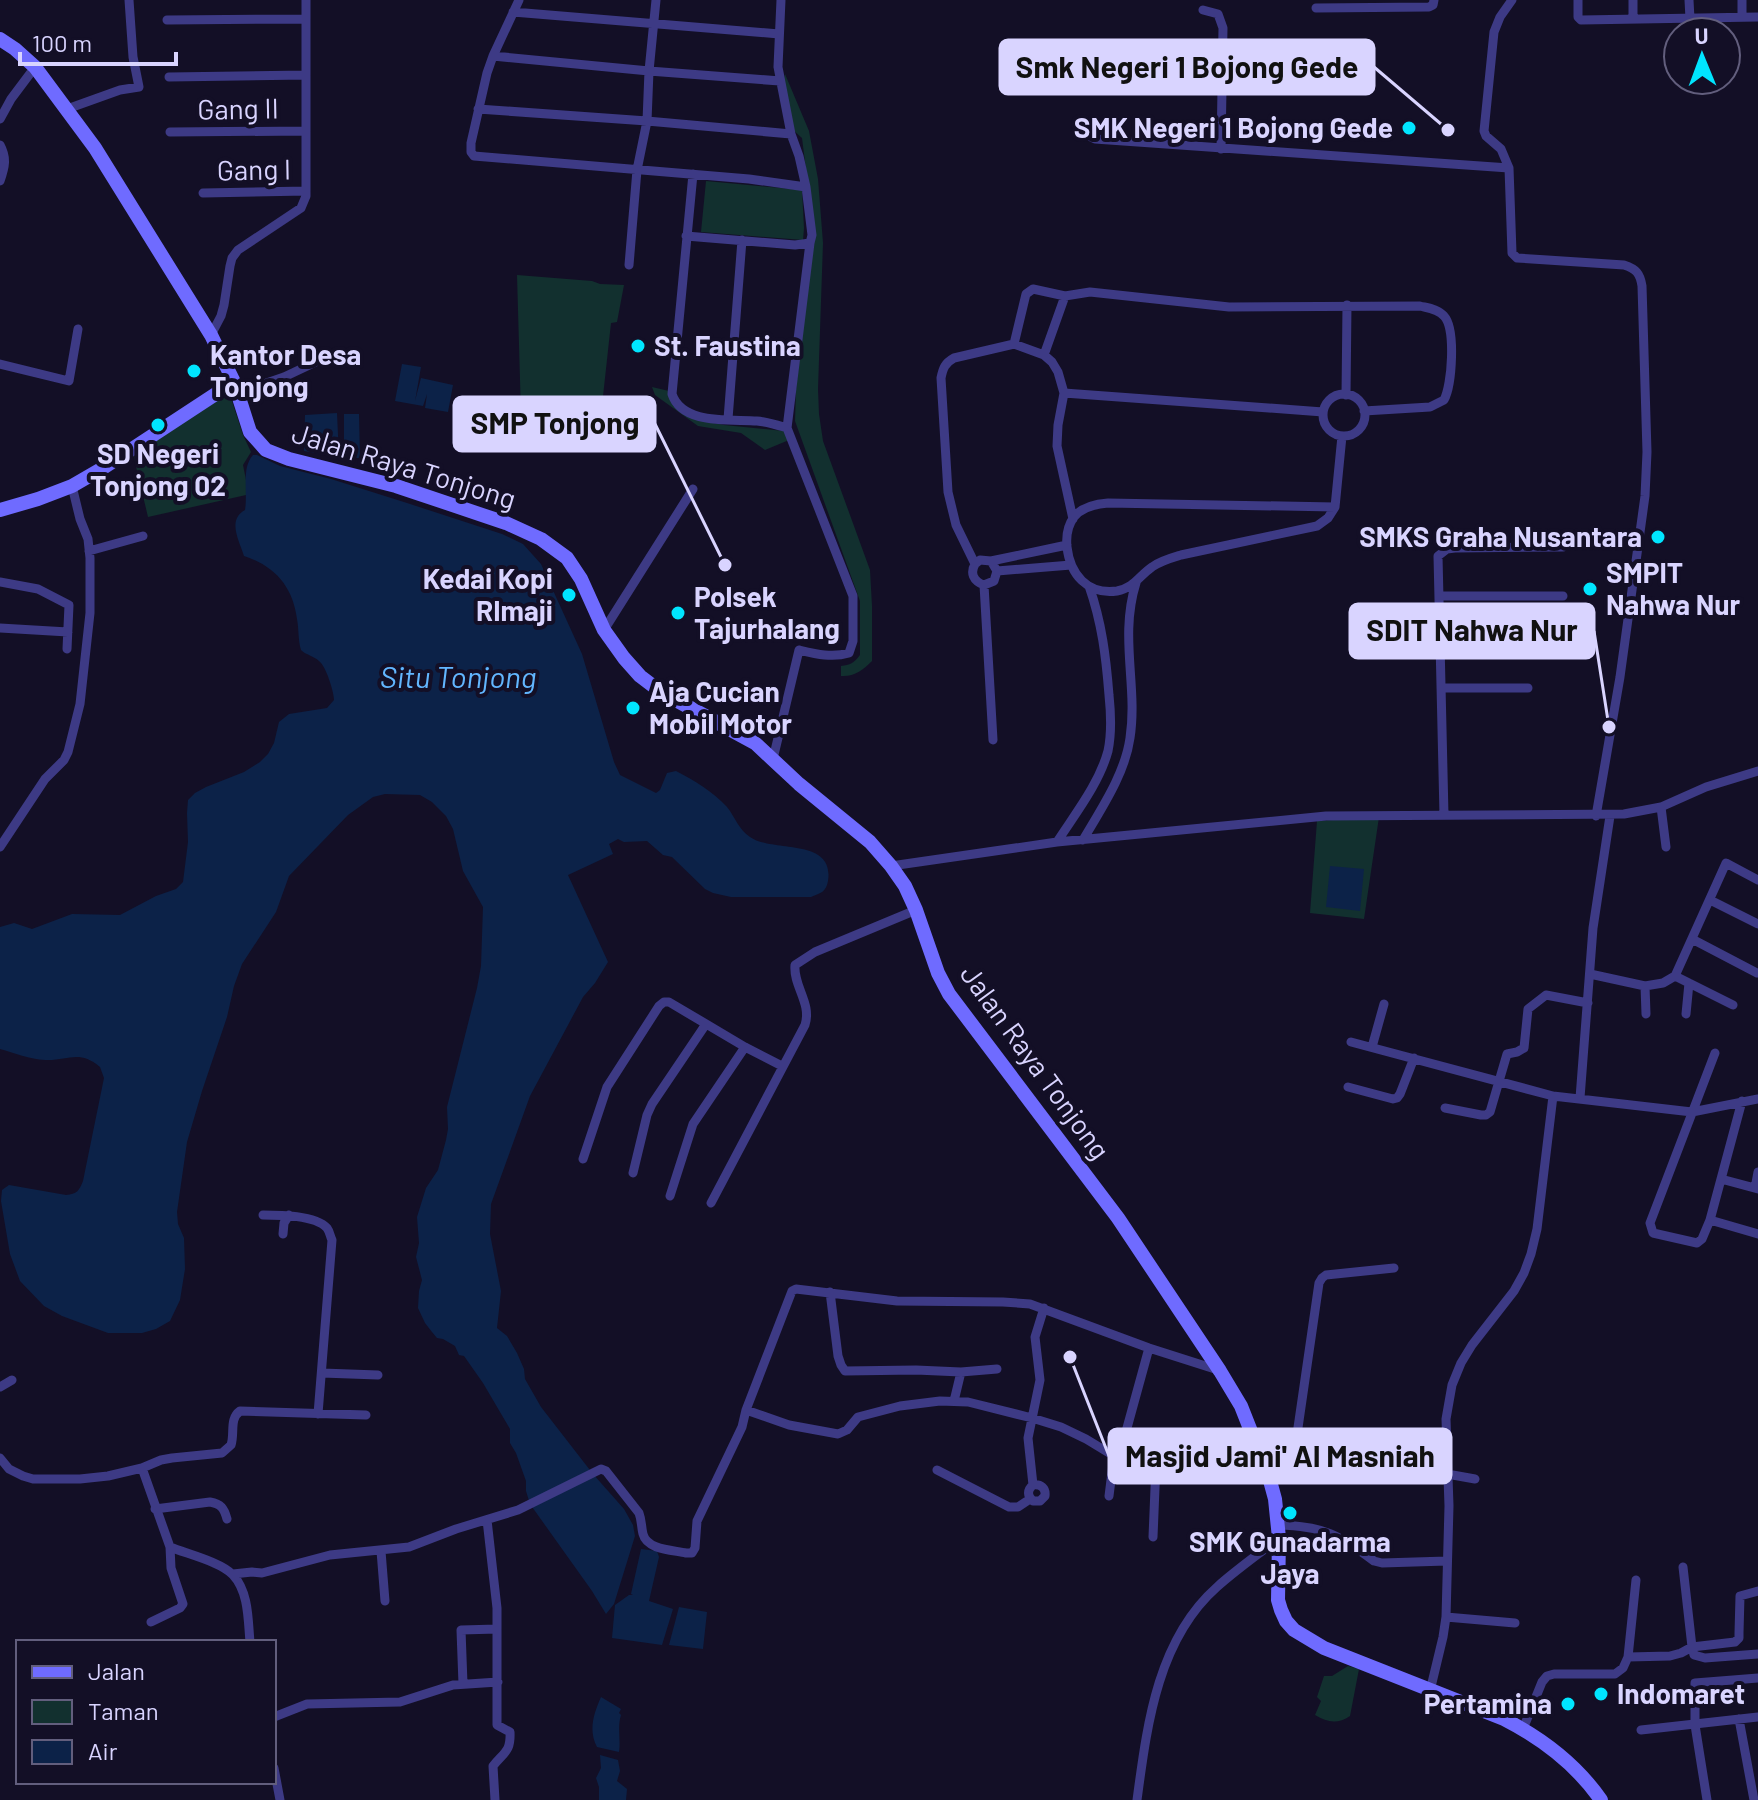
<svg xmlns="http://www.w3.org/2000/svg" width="1758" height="1800" viewBox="0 0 1758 1800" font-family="Barlow,sans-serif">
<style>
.green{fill:#12302f}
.water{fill:#0c2248}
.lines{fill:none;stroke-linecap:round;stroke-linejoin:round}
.minor{stroke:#3d3a85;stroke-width:9}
.secondary{stroke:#6f6bff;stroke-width:14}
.poi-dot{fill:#00e5ff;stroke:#130f26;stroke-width:3}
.labels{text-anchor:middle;stroke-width:8;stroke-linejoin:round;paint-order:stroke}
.street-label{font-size:28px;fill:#d9d4ff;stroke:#130f26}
.poi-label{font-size:28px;font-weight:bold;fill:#d9d4ff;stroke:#130f26;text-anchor:start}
.water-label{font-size:30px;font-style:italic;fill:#62b6ff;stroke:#130f26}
.leader{fill:none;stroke:#d9d4ff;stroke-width:3}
.callout-dot{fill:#d9d4ff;stroke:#130f26;stroke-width:3}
.callout{fill:#d9d4ff;stroke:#d9d4ff;stroke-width:3}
.callout-label{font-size:30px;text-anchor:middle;font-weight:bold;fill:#111}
</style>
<rect width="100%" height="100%" fill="#130f26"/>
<path class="green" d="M785,74L809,131L818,179L823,243L818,389L819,414L823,441L870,570L872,606V661C863,670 854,677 841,676V666C850,665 854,663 860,655V601L795,421L796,389L813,243L809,193L802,138L792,129L784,79Z
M706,181L802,190L804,228L803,240L701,232Z
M517,275L592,281L600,284L624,285L617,322L611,323L598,442L522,449Z
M652,387L669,391L698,420L724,425L784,431L789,440L765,450L741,433L698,426L655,395Z
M229,392L243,435L251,452L243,465L246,480V495L148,517L133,454Z
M1379,817L1364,919L1310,913L1317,821Z
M1348,1666L1359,1669L1350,1716C1338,1724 1328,1723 1315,1715L1321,1701L1317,1697L1324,1676H1332Z"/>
<path class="water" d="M402,364L421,367L415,401L421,378L453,385L448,412L425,408L427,394L423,406L395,401Z
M337,413L339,457L304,451L305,415Z
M344,414H359L360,458H344Z
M253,455H257L280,466L331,479L407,503L502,534L523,544L541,564L582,654L614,762L620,775L656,793L660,790L667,773L676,771C695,781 712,791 727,807C735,817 739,830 750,837C772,853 835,837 828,881C826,892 821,893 811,897H731L713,893L705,889L672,857L663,855L647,841L624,842L618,839L609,844L613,854L568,875L608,962L595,983L583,997L530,1096L491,1204L490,1234L501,1291L497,1328L507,1336L517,1353L524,1369L525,1379L541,1407L593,1474L624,1509L633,1525L635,1536L631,1549L614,1604L606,1614L592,1591L530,1504L526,1491V1481L516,1453L510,1443V1429L483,1383L464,1356L459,1355L455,1346L443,1339L437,1338L432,1332L425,1323L418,1308L419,1291L422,1280L416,1257L419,1243L417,1217L426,1188L438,1170L446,1140L448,1129L447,1107L477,988L481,966L483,907L463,871L453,829L446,816L432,802L420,795L385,794L373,797L348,815L289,876L276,912L242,964L234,986L227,1017L202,1091L187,1142L177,1212L178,1224L184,1238L185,1269L180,1300L170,1321L156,1329L142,1333H108L62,1316L44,1306L20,1281L10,1254L1,1201L2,1190L9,1185L66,1195C77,1194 79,1191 83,1181L104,1078L100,1067C79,1049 68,1061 45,1060C30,1059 14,1053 0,1049V927L14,923L32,929L72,914L120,915L156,896L176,889L183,882L188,842L187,813L188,800L195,793L206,787L244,772L260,762L268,754L274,743L279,722L289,714L327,708L334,700C334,692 326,666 319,661C314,656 306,655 301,650C298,640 299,630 297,619C293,587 275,566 244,556C239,540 227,520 245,510C248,492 241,468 253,455Z
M1330,866L1364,869L1360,911L1326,907Z
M641,1549L657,1551L659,1557L649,1601L673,1609L662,1645L612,1638L615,1605L629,1595H633L631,1594Z
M679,1607L707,1612L703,1649L669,1645Z
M601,1697L621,1709L619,1713L621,1715C617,1728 621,1739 619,1752L597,1747C588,1730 594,1713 601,1697Z
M600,1755L618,1760L620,1771L617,1781L627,1789L626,1800H599V1787L596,1778L601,1768Z"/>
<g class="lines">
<path class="minor" d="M519,0L493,56L487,73L471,143V152L474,156L749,179L806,187
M1512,0L1500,17L1494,32L1484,131L1486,136L1501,149L1509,168L1512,253L1517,258L1624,265C1636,269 1640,273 1642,286L1647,452L1645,496L1620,677L1596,816
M1578,0V17L1581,20L1758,17
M1633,0V19
M1689,0L1690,19
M1742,0V17
M1316,8L1429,7L1433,5L1434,0
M1203,10L1218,14L1223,28L1221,149
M513,12L779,34
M167,20L306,19
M493,56L649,71L780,81
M169,77L306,75
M67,109L120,90L139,87L133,57L129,0
M478,109L647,121L791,134
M0,119L11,99L35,67
M1085,131L1087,135L1095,139L1509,168
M170,132L306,131
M0,145C7,158 5,167 0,181
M693,174L672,394C682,425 730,419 757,421C768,422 777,425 787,428L853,596V641L849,653C832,658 816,654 799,650L773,759
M203,193L306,191
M686,236L795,245L810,243L812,235L806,187L799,156L791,134L778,67L781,0
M629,265L637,170L647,121L649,71L656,0
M211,335L221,316L224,305L230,266L232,258L238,250L301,208L306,196V0
M1014,344L1026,294L1033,289L1065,296L1090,292L1229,307L1420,306C1428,308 1438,309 1444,316C1456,329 1452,385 1444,400L1430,407L1364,411
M1044,355L1065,296
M0,364L69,381L78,329
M237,393L284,377L320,360
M1064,393L1323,412
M1323 415a21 21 0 1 1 42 0a21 21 0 1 1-42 0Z
M1346,395L1347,305
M728,419L742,240
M787,428L810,243
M1335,507L1108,503C1095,504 1082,507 1074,517C1068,525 1066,537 1067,547C1070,574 1087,595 1117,591C1134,588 1139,576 1152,567C1160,561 1171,558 1181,555L1317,526L1328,518L1335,507L1342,436
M89,551L143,536
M991,561L1067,545
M975,564L980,560L991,561L997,571L994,581L984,585C973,581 970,573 975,564L956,525L948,492L941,378C943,368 945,363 954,358L1014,344L1044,355L1052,362L1058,372L1064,393L1058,425L1057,446L1073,519
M997,571L1071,565
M0,582L38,589L69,605L67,649
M984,585L993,740
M1439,596H1563
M0,628L68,632
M604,630L693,489
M1440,640L1546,639
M1441,688H1528
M1661,807L1666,847
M1444,815L1438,556L1447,549L1455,548L1563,547
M1083,840C1101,809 1125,774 1130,738C1138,686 1119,637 1136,583
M1057,842C1075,814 1099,784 1108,751C1112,732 1111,714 1109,695C1106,657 1102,623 1089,586
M0,847L45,779L64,760L68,752L80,704L90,613V558L88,539L80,519L72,486
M891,866L1057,842L1326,816L1624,814L1661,807L1706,787L1758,771
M1710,900L1758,924
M1692,939L1757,973
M1590,974L1645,986L1663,983L1675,976L1726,863L1758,880
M1675,976L1733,1005
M1645,986L1646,1014
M1686,1014L1689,983
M1351,1042L1553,1096L1692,1112L1758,1099
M1372,1047L1384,1004
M1715,1053L1650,1223L1653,1233L1697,1243L1702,1239L1710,1220L1742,1101
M1348,1087L1393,1099L1397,1098L1400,1094L1414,1058
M1580,1098L1593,928L1610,816
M1445,1108L1481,1115H1486L1490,1112L1507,1054L1517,1052L1524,1048L1528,1009L1546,995L1588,1003
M583,1159L607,1087L659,1006L664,1002H669L745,1047L782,1066
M633,1173L647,1115L652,1104L706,1024
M1721,1179L1758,1189
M1755,1188L1758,1172
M670,1196L693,1124L745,1047
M711,1203L805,1025C812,1003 793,986 795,965L815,952L916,910
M263,1215C280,1215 315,1215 327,1228C330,1232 330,1236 332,1240L318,1414
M1710,1220L1758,1234
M283,1234L284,1223L289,1215
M830,1292L838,1356L841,1365L845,1371L916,1370L961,1372L997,1369
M322,1373L378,1375
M0,1387L12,1380
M954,1401L961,1372
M746,1410L789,1425L838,1434L847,1430L858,1417L900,1406L940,1401L968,1402L1032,1418L1061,1427L1086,1439L1114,1456L1156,1464L1255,1444
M1119,1457L1149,1348
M0,1458L9,1469L23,1476L33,1479H80L108,1476L142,1468L161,1460L172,1458L222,1453L231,1445C235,1433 229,1419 240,1411L366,1415
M1391,1462L1447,1468
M142,1468L170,1547C187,1554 221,1562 233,1575C249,1592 248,1621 250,1642
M937,1470L1009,1507H1018L1030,1499
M1447,1474L1475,1479
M1269,1477L1293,1462L1319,1283L1322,1278L1326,1275L1394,1268
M1033,1485C1041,1484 1046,1488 1045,1496L1040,1501H1033C1027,1496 1027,1490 1033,1485L1028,1438L1040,1380L1035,1337L1044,1308
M1109,1496L1114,1456
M155,1509L210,1502C221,1504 224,1508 227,1519
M487,1520L497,1608V1725L510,1732C511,1752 504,1752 493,1766L495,1800
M1278,1525C1325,1526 1338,1535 1374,1561L1382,1563L1447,1561
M1153,1537L1156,1464
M381,1551L385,1601
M1683,1567L1692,1647L1694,1655L1705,1658L1758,1654
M233,1574L252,1572L262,1573L330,1555L409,1547L456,1529L518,1510L601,1469L606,1471L639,1513C642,1521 641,1526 643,1534C647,1550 673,1550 686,1553H692L695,1548L697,1521L742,1427L746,1410L792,1291L796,1289L897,1301L1003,1302L1030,1304L1149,1348L1218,1370
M1446,1617L1515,1623
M151,1622L180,1608L183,1604L171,1568L170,1547
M1628,1657L1636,1580
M463,1684L461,1630L497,1629
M1430,1691L1443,1637L1446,1617L1449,1506L1446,1419L1452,1385L1461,1363L1472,1345L1514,1291L1524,1273L1531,1254L1537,1229L1553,1096
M274,1717L307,1704L400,1702L453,1685L498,1682
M1739,1719L1754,1800
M1523,1729L1542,1682L1547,1676L1554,1674H1615L1623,1668L1628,1657L1670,1656L1681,1653L1692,1647L1735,1642L1739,1638V1633L1740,1596L1758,1591
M1641,1730L1758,1717
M274,1768L280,1800
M1137,1800C1147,1726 1157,1640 1217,1587C1237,1569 1259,1554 1279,1538
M1707,1800L1695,1725V1683L1758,1678"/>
<path class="secondary" d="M0,39L15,49L35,67L95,148L211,335L234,382L250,432L266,450L289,459L396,486L506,523L541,539L567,558L581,579L604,630L624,658L640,676L661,692L755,743L799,784L870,842L891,866L905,886L916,910L938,973L949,994L1118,1218L1220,1371L1241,1406L1269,1477L1275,1499L1279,1538L1278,1600L1281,1610L1286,1621L1294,1630L1324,1648L1504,1719C1543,1739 1576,1764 1601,1800
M0,510L38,499L72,486L103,468L234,382"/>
</g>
<g class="poi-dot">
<circle cx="1409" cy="128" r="8"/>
<circle cx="638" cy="346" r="8"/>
<circle cx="194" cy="371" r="8"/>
<circle cx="158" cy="425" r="8"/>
<circle cx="1658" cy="537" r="8"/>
<circle cx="1590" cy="589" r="8"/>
<circle cx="569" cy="595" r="8"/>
<circle cx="678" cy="613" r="8"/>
<circle cx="633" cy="708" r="8"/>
<circle cx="1290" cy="1513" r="8"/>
<circle cx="1601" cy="1694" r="8"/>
<circle cx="1568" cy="1704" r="8"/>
</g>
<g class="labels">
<g class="street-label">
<text transform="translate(238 109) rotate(-1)" y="10">Gang II</text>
<text transform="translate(254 170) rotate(-1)" y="10">Gang I</text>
<text transform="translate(404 466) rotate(17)" y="10">Jalan Raya Tonjong</text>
<text transform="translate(1035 1062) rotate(54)" y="10">Jalan Raya Tonjong</text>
</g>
<g class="poi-label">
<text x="1393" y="138" text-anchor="end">SMK Negeri 1 Bojong Gede</text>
<text x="654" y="356">St. Faustina</text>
<text x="210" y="365">Kantor Desa<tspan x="210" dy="32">Tonjong</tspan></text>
<text x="158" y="464" text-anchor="middle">SD Negeri<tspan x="158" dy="32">Tonjong 02</tspan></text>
<text x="1642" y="547" text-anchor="end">SMKS Graha Nusantara</text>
<text x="1606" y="583">SMPIT<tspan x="1606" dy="32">Nahwa Nur</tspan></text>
<text x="553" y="589" text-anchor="end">Kedai Kopi<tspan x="553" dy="32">RImaji</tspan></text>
<text x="694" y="607">Polsek<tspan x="694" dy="32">Tajurhalang</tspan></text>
<text x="649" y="702">Aja Cucian<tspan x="649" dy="32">Mobil Motor</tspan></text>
<text x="1290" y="1552" text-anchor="middle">SMK Gunadarma<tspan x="1290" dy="32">Jaya</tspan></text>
<text x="1617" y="1704">Indomaret</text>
<text x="1552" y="1714" text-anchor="end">Pertamina</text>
</g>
<g class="water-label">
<text x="458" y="688">Situ Tonjong</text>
</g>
</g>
<path class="leader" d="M1448 130L1374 67M725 565L655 424M1609 727L1594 631M1070 1357L1109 1456"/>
<g class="callout-dot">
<circle cx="1448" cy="130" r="8"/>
<circle cx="725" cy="565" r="8"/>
<circle cx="1609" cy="727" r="8"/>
<circle cx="1070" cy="1357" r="8"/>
</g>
<g class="callout">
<rect x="1000" y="40" width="374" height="54" rx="8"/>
<rect x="454" y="397" width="201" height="54" rx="8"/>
<rect x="1350" y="604" width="244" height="54" rx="8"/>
<rect x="1109" y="1429" width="342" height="54" rx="8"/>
</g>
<g class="callout-label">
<text x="1187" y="78">Smk Negeri 1 Bojong Gede</text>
<text x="555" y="434">SMP Tonjong</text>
<text x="1472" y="641">SDIT Nahwa Nur</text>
<text x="1280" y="1467">Masjid Jami' Al Masniah</text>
</g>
<rect x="16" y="1640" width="260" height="144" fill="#130f26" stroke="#625e7d" stroke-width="2"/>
<rect x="32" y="1666" width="40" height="12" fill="#6f6bff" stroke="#625e7d" stroke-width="2"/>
<text x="88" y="1680" font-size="24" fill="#d9d4ff">Jalan</text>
<rect x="32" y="1700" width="40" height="24" fill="#12302f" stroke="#625e7d" stroke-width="2"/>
<text x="88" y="1720" font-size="24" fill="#d9d4ff">Taman</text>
<rect x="32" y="1740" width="40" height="24" fill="#0c2248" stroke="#625e7d" stroke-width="2"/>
<text x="88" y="1760" font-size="24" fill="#d9d4ff">Air</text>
<g transform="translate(1702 56) rotate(359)"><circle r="38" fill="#130f26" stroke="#625e7d" stroke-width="2"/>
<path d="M0-6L14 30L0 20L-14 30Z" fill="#00e5ff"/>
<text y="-12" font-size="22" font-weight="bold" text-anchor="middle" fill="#d9d4ff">U</text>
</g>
<path d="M20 52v12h156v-12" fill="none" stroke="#d9d4ff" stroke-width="4"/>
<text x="32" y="52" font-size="24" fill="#d9d4ff" stroke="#130f26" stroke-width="6" paint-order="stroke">100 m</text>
</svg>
